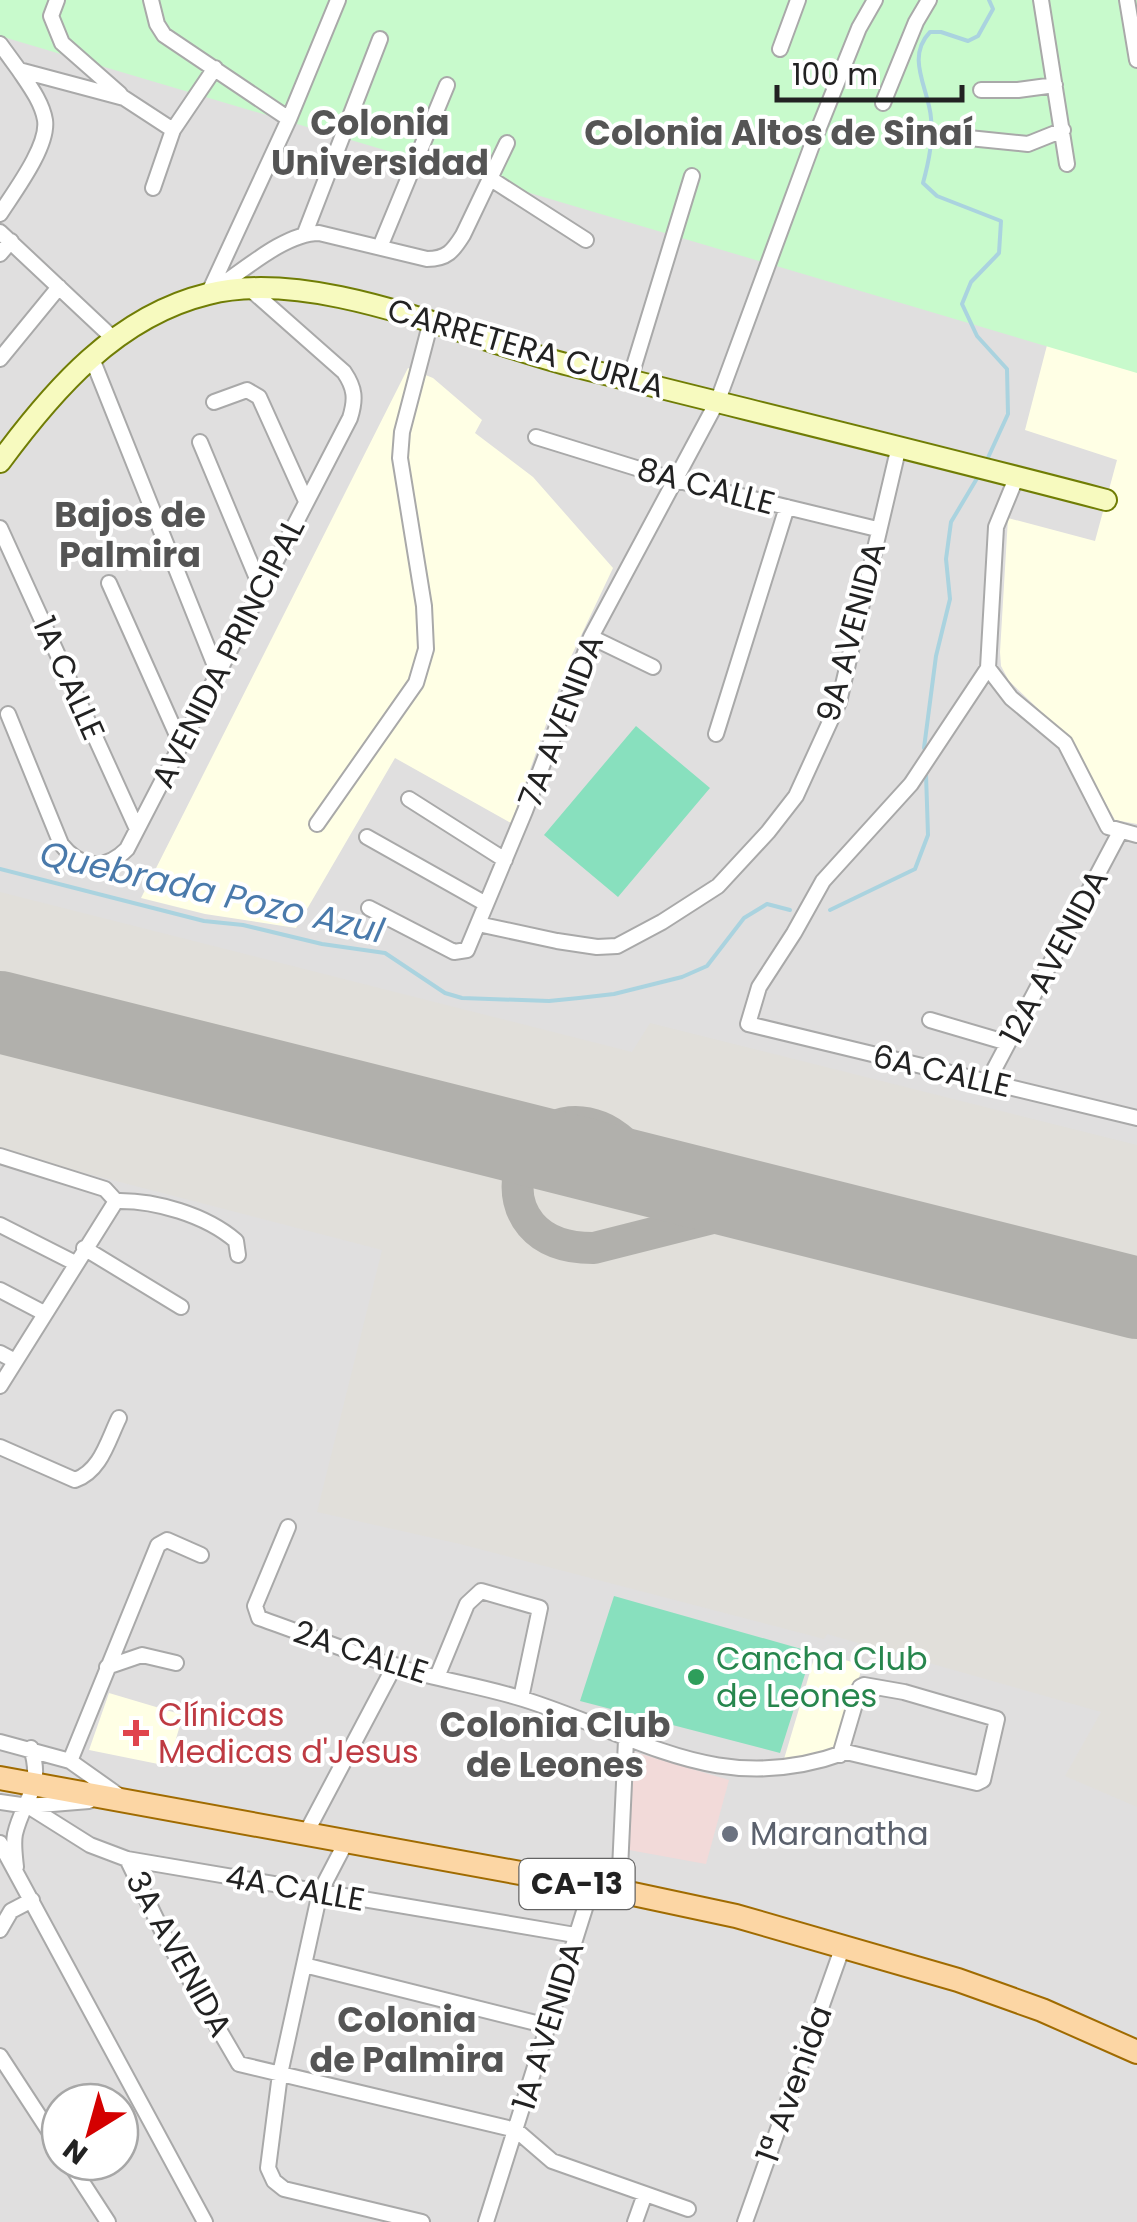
<svg xmlns="http://www.w3.org/2000/svg" width="1137" height="2222" viewBox="0 0 1137 2222" font-family="Poppins,sans-serif">
<style>
.residential{fill:#e0dfdf;fill-rule:evenodd}
.commercial{fill:#f2dad9}
.education{fill:#ffffe5}
.airport{fill:#e1dfda}
.park{fill:#c8facc}
.pitch{fill:#88e0be}
.lines{fill:none;stroke-linecap:round;stroke-linejoin:round}
.stream{stroke:#aad3df;stroke-width:4}
.taxiway{stroke:#b1b0ac;stroke-width:32}
.runway{stroke:#b1b0ac;stroke-width:82}
.street-casing{stroke:#a9a9a9;stroke-width:18}
.secondary-casing{stroke:#707d05;stroke-width:24}
.primary-casing{stroke:#a06b00;stroke-width:26}
.street{stroke:#fff;stroke-width:14}
.secondary{stroke:#f7fabf;stroke-width:20}
.primary{stroke:#fcd6a4;stroke-width:22}
.leisure-dot{fill:#2e9e5b;stroke:#fff;stroke-width:4}
.health-dot{fill:#e0444e;stroke:#fff;stroke-width:4}
.worship-dot{fill:#6b7280;stroke:#fff;stroke-width:4}
.labels{text-anchor:middle;stroke-width:8;stroke-linejoin:round;paint-order:stroke}
.shield{fill:#fff;stroke:#646464;stroke-width:2.5}
.shield-label{font-size:30px;font-weight:bold;fill:#222}
.street-label{font-size:32px;fill:#222;stroke:#fff}
.leisure-label{font-size:32px;fill:#27864d;stroke:#fff;text-anchor:start}
.health-label{font-size:32px;fill:#be3a42;stroke:#fff;text-anchor:start}
.worship-label{font-size:32px;fill:#5b616d;stroke:#fff;text-anchor:start}
.neighbourhood-label{font-size:35px;font-weight:bold;fill:#555;stroke:#fff}
.water-label{font-size:35px;font-style:italic;fill:#4a7aab;stroke:#fff}
</style>
<rect width="100%" height="100%" fill="#f2efe9"/>
<path class="residential" d="M0,0H1137V2222H0ZM60,2102H120V2162H60Z"/>
<path class="commercial" d="M634,1752L729,1780L706,1864L629,1850Z"/>
<path class="education" d="M1079,222L1137,243V824L1115,820L1071,740L1009,681L1001,666L1000,652L1008,518L1095,541L1117,460L1025,430Z
M408,368L433,378L482,420L475,433L533,477L613,568L568,663L511,823L395,758L296,928L205,914L141,898Z
M816,1652L863,1665L836,1749L801,1761L784,1759Z
M109,1693L183,1715L168,1766L89,1750Z"/>
<path class="airport" d="M0,892L632,1052L650,1023L1137,1145V1807L1065,1776L1101,1712L827,1634L824,1639L460,1544L317,1512L382,1250L0,1151Z"/>
<path class="park" d="M0,0H1137V373L0,36Z"/>
<path class="pitch" d="M636,726L710,788L618,897L544,835Z
M614,1596L812,1652L780,1753L580,1701Z"/>
<g class="lines">
<path class="stream" d="M986,462L1008,414L1007,369L977,336L962,304L971,282L999,253L1001,221L937,196L923,183C929,161 933,141 931,118C929,89 905,58 930,32H941L968,41L978,36L993,9L989,0
M924,748L936,656L950,599L946,559L951,522L979,475
M0,869L204,921L243,925L322,944L385,953L445,993L462,998L549,1001L579,998L614,994L682,977L707,966L744,918L767,904L790,910
M830,910L915,869L928,835L926,774"/>
<path class="taxiway" d="M658,1178C641,1161 623,1136 600,1127C514,1092 471,1249 594,1248L752,1208H779"/>
<path class="runway" d="M0,1012L1137,1298"/>
<defs>
<path id="street" d="M57,0L51,16L62,43L120,94
M151,0L157,24L164,35L289,119
M1041,0L1067,164
M1127,0L1137,60
M0,44L19,70L124,98L173,130
M780,49L798,0
M981,90H1018L1055,85
M883,103L916,22L929,0
M959,137L1028,144L1063,130
M491,179L586,240
M153,188L173,130L215,68
M0,214C14,192 49,146 45,120C42,102 29,85 19,70
M0,232L115,340
M305,233L380,39
M380,247L447,85
M0,254L11,241
M214,290C243,271 285,233 319,233L427,259C447,259 453,251 463,235L507,143
M209,292L289,119L338,0
M91,356L217,671
M0,359L59,287
M630,379L692,176
M214,402L247,390L259,397L306,501
M536,437L675,480L877,529
M200,442L261,588
M0,528L137,829
M109,583L180,742
M591,637L653,667
M988,668L911,784L823,881L794,933L759,987L748,1024L1137,1118
M988,668L1011,698L1065,743L1108,827L1137,835
M988,668L996,527L1017,476
M8,714L61,844C80,868 104,872 127,849L350,418C356,399 355,388 344,372L250,289
M716,734L787,507
M409,799L505,860
M317,824L416,683L426,649L424,606L400,458L402,432L431,321
M367,837L486,904
M369,908L454,952L467,950L525,811L591,637L718,400L812,145L859,28L875,0
M478,924L557,941L597,947L617,946L662,922L718,886L768,832L796,796L839,702L899,446
M930,1020L1008,1043
M988,1081L1120,832
M0,1156L105,1189L116,1201C155,1200 206,1215 236,1241L238,1255
M0,1225L75,1263
M84,1248L181,1307
M0,1290L44,1313
M0,1353L15,1361
M0,1386L116,1201
M0,1447L75,1480C101,1471 108,1440 119,1418
M288,1527L255,1606L259,1618C314,1637 370,1661 426,1675C458,1683 491,1689 523,1699C639,1735 718,1799 846,1752L977,1783L983,1780L997,1719L904,1692L864,1685L860,1687L840,1755
M107,1667L142,1655L176,1663
M437,1677L467,1604L481,1591L540,1608L521,1698
M0,1742L70,1761L118,1795
M70,1761L158,1545L167,1540L201,1555
M0,1802L28,1806L89,1801
M28,1806L90,1845L127,1859L575,1935
M305,1835L395,1665
M346,1842L320,1892L280,2074L268,2168L274,2181L284,2189L422,2222
M0,1843L205,2222
M127,1859L165,1937L239,2064L516,2130L552,2161L688,2209
M16,1867C15,1857 13,1844 15,1834C23,1799 44,1789 31,1748
M619,1891L626,1740
M0,1930L11,1911L32,1900
M304,1965L548,2026
M0,2056L60,2148
M69,2162L108,2222
M486,2222L592,1886
M635,2222L645,2194
M745,2222L843,1946"/>
<path id="secondary" d="M0,462C53,390 117,316 208,294C316,267 464,338 569,365C748,410 927,453 1106,500"/>
<path id="primary" d="M0,1778L619,1891L736,1916L958,1980L1042,2010L1137,2052"/>
</defs>
<use href="#street" class="street-casing"/>
<use href="#secondary" class="secondary-casing"/>
<use href="#primary" class="primary-casing"/>
<use href="#street" class="street"/>
<use href="#secondary" class="secondary"/>
<use href="#primary" class="primary"/>
</g>
<circle class="leisure-dot" cx="696" cy="1677" r="10"/>
<path class="health-dot" d="M131 1718h10v10h10v10h-10v10h-10v-10h-10v-10h10z"/>
<circle class="worship-dot" cx="730" cy="1834" r="10"/>
<g class="labels">
<rect class="shield" x="519.5" y="1859" width="115" height="50" rx="8"/>
<g class="shield-label">
<text x="577" y="1894">CA-13</text>
</g>
<g class="street-label">
<text transform="translate(526 348) rotate(16)" y="11">CARRETERA CURLA</text>
<text transform="translate(706 486) rotate(15)" y="11">8A CALLE</text>
<text transform="translate(851 632) rotate(-75)" y="11">9A AVENIDA</text>
<text transform="translate(228 653) rotate(-63)" y="11">AVENIDA PRINCIPAL</text>
<text transform="translate(69 678) rotate(66)" y="11">1A CALLE</text>
<text transform="translate(561 721) rotate(-69)" y="11">7A AVENIDA</text>
<text transform="translate(1054 957) rotate(-62)" y="11">12A AVENIDA</text>
<text transform="translate(942 1071) rotate(13)" y="11">6A CALLE</text>
<text transform="translate(361 1652) rotate(18)" y="11">2A CALLE</text>
<text transform="translate(295 1888) rotate(10)" y="11">4A CALLE</text>
<text transform="translate(179 1954) rotate(61)" y="11">3A AVENIDA</text>
<text transform="translate(548 2026) rotate(-73)" y="11">1A AVENIDA</text>
<text transform="translate(794 2084) rotate(-70)" y="11">1ª Avenida</text>
</g>
<g class="leisure-label">
<text x="716" y="1670">Cancha Club<tspan x="716" dy="37">de Leones</tspan></text>
</g>
<g class="health-label">
<text x="158" y="1726">Clínicas<tspan x="158" dy="37">Medicas d'Jesus</tspan></text>
</g>
<g class="worship-label">
<text x="750" y="1845">Maranatha</text>
</g>
<g class="neighbourhood-label">
<text x="380" y="135">Colonia<tspan x="380" dy="40">Universidad</tspan></text>
<text x="779" y="145">Colonia Altos de Sinaí</text>
<text x="130" y="527">Bajos de<tspan x="130" dy="40">Palmira</tspan></text>
<text x="555" y="1737">Colonia Club<tspan x="555" dy="40">de Leones</tspan></text>
<text x="407" y="2032">Colonia<tspan x="407" dy="40">de Palmira</tspan></text>
</g>
<g class="water-label">
<text transform="translate(212 892) rotate(13)" y="12">Quebrada Pozo Azul</text>
</g>
</g>
<g transform="translate(90 2132) rotate(217)"><circle r="48" fill="#ffffff" stroke="#a7a7a7" stroke-width="2.5"/>
<path d="M0-8L18 38L0 25L-18 38Z" fill="#d40000"/>
<text y="-15" font-size="28" font-weight="bold" text-anchor="middle" fill="#222222">N</text>
</g>
<path d="M777 85v15h185v-15" fill="none" stroke="#222222" stroke-width="5"/>
<text x="792" y="85" font-size="30" fill="#222222" stroke="#ffffff" stroke-width="8" paint-order="stroke">100 m</text>
</svg>
